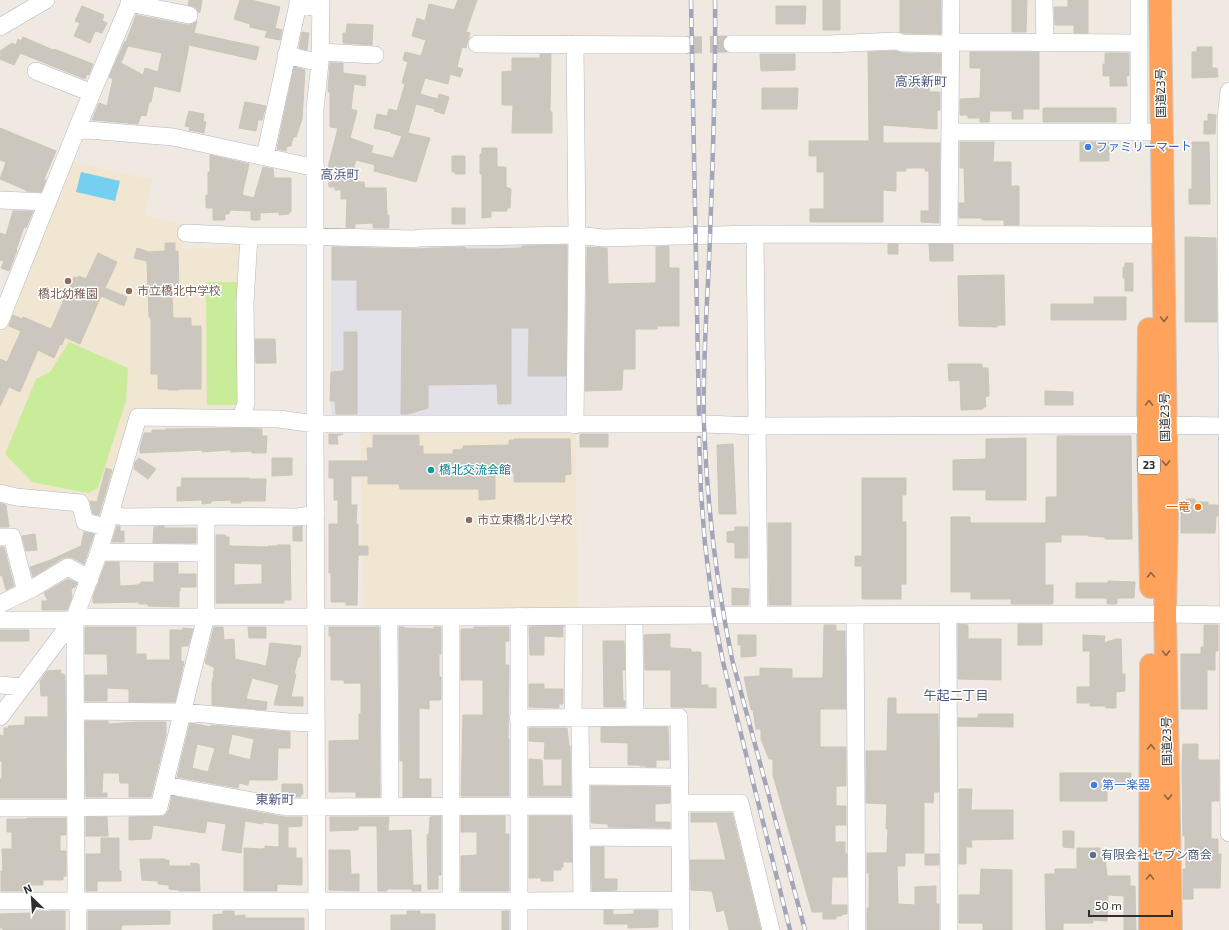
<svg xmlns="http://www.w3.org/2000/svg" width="1229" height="930" viewBox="0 0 1229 930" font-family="'Exo 2','Noto Sans JP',sans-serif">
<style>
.industrial{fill:#e3e1e8}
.education{fill:#f0e6d1}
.pitch{fill:#c9ec9a}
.water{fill:#75cff0}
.building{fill:#cbc7bf;stroke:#cbc5ba;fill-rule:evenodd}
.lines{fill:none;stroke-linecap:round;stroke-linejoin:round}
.minor-tunnel{stroke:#c8c4bd;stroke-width:17;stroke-dasharray:17 8;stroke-linecap:butt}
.minor-casing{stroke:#b4b7c1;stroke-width:18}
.highway-casing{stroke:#c9c9c9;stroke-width:24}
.minor{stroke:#fff;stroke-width:17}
.highway{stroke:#ffa35c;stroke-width:22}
.rail-casing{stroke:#a3a6b8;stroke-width:4.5}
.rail{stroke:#fff;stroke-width:3;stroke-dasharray:9;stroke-linecap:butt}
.oneway{stroke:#8c6343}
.shop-dot{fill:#3f7fe0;stroke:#fff;stroke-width:1.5}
.education-dot{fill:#8d6e63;stroke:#fff;stroke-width:1.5}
.culture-dot{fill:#0f9aa8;stroke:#fff;stroke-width:1.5}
.food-dot{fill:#e8710a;stroke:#fff;stroke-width:1.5}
.service-dot{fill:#5c6f8a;stroke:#fff;stroke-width:1.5}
.labels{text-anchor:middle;stroke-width:3;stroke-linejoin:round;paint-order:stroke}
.shield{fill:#fff;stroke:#6d6d6d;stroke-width:1}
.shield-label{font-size:11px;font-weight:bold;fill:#2e2e2e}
.street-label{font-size:12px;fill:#2e2e2e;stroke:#fff}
.shop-label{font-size:12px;fill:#366cbe;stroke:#fff;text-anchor:start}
.education-label{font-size:12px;fill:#785e54;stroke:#fff;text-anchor:start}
.culture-label{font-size:12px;fill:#0d838f;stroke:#fff;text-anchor:start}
.food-label{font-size:12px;fill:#c56008;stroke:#fff;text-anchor:end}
.service-label{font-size:12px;fill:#4e5e75;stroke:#fff;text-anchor:start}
.neighbourhood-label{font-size:13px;fill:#4d5680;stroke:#fff}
</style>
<rect width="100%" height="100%" fill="#efe9e1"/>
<path class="industrial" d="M331,242H570V419H331Z"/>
<path class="education" d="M69,161L153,180L144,215L185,225L182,249L240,247L238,408L134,410L111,502L21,493L0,487V334Z
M576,430L577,608L364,610L360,431Z"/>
<path class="pitch" d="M206,282H239V405H207Z
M69,342L128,368L126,401L98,488L88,493L32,482L5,454L36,379L50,372Z"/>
<path class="water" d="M81,172L120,181L115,201L76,192Z"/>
<path class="building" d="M189,0H202L200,12L199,13L195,7L188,5Z
M240,0H251L280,7L275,28L282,30L280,40L265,37L267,31L250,27V24L234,19Z
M458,0H477L466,32L470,33L466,48L462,47L457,67L463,69L460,77L450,74L448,84L425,78L420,94L438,99L439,94L449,97L444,114L434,111L435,109L416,104L408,133L430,138L416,182L374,171L375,165L356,160L352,173L353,182H364L365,188H386L387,215H389V228H373V223L355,224V228L346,227L347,199H341V190H335V187H329L328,167L338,128L330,127V92H328L330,63H343V73L366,76L365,86L354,84L351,109L357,111L350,138L373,146L371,153L393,158L402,136L391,133V132L374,128L377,114L387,116L389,109L397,111L405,84L402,83L408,62L403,60L405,52L421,56L426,40L412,36L417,18L425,21L429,4L454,10Z
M823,0H840V30H823Z
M900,0H941V34L904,33L900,32Z
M1012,0H1027L1026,32H1012Z
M1068,0H1088V33H1074V25H1055L1054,7H1068Z
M82,6L104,15L102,21L107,23L102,33L95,31L90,43L74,36L80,23L75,21Z
M776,6H806L805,24H776Z
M136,15L187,25L193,24L197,21L194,33L259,47L256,60L189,45L180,92L154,86L151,102H149L146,116L141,115L138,124L94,120H92L99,103L107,106L113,79L109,77L125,41L126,42ZM128,46L162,53L158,72L145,68L143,75L121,63Z
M347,24L373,25L372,45L343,43V33H346Z
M302,32L309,33L307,50L299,48Z
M23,37L53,50L54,49L93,64L89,75L87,74L85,79L20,53L14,65L0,59L1,55L0,51L12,43L16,45L18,39L21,41Z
M1197,47H1212V68H1217L1218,77L1192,78V52H1197Z
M895,51L902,53L941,54L940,73L930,72L929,92H940V110L937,111V129L883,125V143H940L939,223L921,222V211H929V171H925V168H906V171H896V191L883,190V222H810V209H824V172H817V156H809V141H869L868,52Z
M970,52H1039V109H1023V119H1012V111H990L989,122H980V118H968V115H960V99L980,98L981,68H970Z
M1105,53H1129V76H1126L1127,86H1110V76H1103V64H1105Z
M540,54H551L550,112H552V133H512L513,105H502V72L512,71V58H540Z
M760,54H795V70L761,71Z
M294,67L305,70L302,119L296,137H293L291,146H287L286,151L277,149Z
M762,88H798L797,109H762Z
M245,102L266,106L262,120H258L256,131L239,128Z
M1043,108H1116V122H1043Z
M189,111L204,114L203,121L206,122L204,133L189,130L190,127L185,126Z
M1208,114L1216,115L1215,134H1204V121H1208Z
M0,128L56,151L44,179L46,180L41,192L26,191V190L0,179L6,162L0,160Z
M960,142H994L993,162H1011V186H1019V225H1004V220H982V218H959V203H965L964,168H960Z
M1080,142H1109V161H1080Z
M1192,142H1209L1210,204H1189V189H1192Z
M482,148H497V167H506V187L511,189L510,208H507V211H491V217L482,218V174H480V154H482Z
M210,155L249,164L242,195L254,198L263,167L273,169L274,178H291V212H289V214L279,215V212L260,213V220H251V211L230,210L229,214H225V220H213V208H207L206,207V195H208V172H210Z
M452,156H465V174H455V172H452Z
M452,208H465V224H452Z
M13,211H33L26,228L24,227L16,250H17L9,271L1,268L4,261L0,260V233L6,235Z
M1185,237L1216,238L1217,322H1185Z
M165,243H175V251H178L179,293H172L173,318H191V326H201V389H179V390H168V389H158V374H151V318L149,317L147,261L134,258L137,248L149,252L165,251Z
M888,244H898V254H888Z
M929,244H953V261H930Z
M567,245L566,376H528L529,328H511V404H498L497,384L428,385V408L408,414H401L402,310H357V280H332V247L414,249L465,247V249H497L522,248V246Z
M669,246V268H679V326H657V329H635V369H623L622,390L585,391L587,247L607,248L608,284L656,283V247Z
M98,253L117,262L105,288L127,297L124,306L101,296L80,344L65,337L62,345L60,344L54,358L38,350L20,392L9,387L0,406V359L7,362L21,331L9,326L13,315L22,319L23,317L51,329L74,277L77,278L79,276L86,279Z
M1125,263H1133V291H1125V278H1123V267H1125Z
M1004,275L1005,325H998L997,327L959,326L958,276Z
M1094,297H1126V320H1051V304H1094Z
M344,332H357V414H336L335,401H330L331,372L344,371Z
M255,339H275L276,363H256Z
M948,364H982V368H988L989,396L985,397L986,407H983V409L961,410L960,380L949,381Z
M1045,391L1073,392V405H1045Z
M237,428L262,429V436H267L266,453H252V451L231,452V450L202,452V450L140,453V448L144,433H152V430H166V429Z
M329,434H343L337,436L338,444H329Z
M580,434H608V447H580Z
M373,435H419V446H423V454H453V450L463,449V446L509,445V440H514V439H570L571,474L565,475V482H514V472H495V499L479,500V489H400L399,484H368V476H351V505H357L356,524H358V546H368V555H358L357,605H346V602H331V573H329V524H338V500H334V478H329V461H368L367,448H373Z
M1057,436H1131L1132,539H1105V537L1088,536V535H1061V542H1045V585H1053V604H1011V599H971V592H951V517H970V523H1046V497H1057Z
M1026,438V500H986V490H953V460L986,459V439Z
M733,444L736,514H719L717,445Z
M139,458L156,469L148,479L134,469L135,462Z
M272,458H292V475L272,476Z
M106,468L112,470L99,515L93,514L90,501L97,502Z
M182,478H249V479H266L265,501H241V503H231V500L211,501V503L202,504V500L177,501V487H181Z
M862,478H906V495H902V522H906V584H901V599H862V566H855V556H862Z
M1186,499H1195V502H1208V505H1218V516H1216L1215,533H1181V503H1186Z
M0,503L6,505L9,527H0Z
M768,523H791V605H769Z
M117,526H120V531H124V542H112Z
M164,526V528H196V543H153L154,527Z
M302,526V541H293V527Z
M735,527H748V558H735V543L727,542V532L735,531Z
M84,532L94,534L84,564L73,558L67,557L63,558L33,577L30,567L48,561L81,546Z
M35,534L37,550L26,551L22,536Z
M216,535H226L225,537H229V546L268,547V546H277V545H290L291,600H284V603H216ZM234,563L262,564V584L234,585Z
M0,547H4L14,586L6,590L2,575L0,576Z
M106,562H119L120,586L138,585V584H141V582H154V563H178V574H196V587H180V591H179V607L148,606V604H139V602L93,603V597Z
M68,579L77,583L75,587L71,589L72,597L67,610H42V601H48L44,593Z
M1108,581L1135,582L1134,598H1117V604H1107V598H1076V583H1108Z
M732,588L749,589L748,605H732Z
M958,624L968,625V639H1001V680L958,679Z
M1018,624H1042V645H1018Z
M824,625H836V631H845L846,709H820V747H846V786H836V806H846V825H835V842H845V854H847V877H832L831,905H847V914H842V916H836V919H823V912H812L773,775V759H769L761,739V729H756L753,710H751L744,677L760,676V668L792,669V678H823Z
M1204,625H1218V651H1215V670H1207V709H1181V654H1201V647H1204Z
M563,626V637L544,636V655H530L529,627Z
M85,627H136V654H146V660H170V630H183V628L193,629L188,646H181V661L184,662L175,702H129V689L107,688V701H85V675H108L107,654H85Z
M214,627H223L224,640L234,639L235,659L266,666L268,657L270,643L301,646L300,657H298L294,674H296L291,697H303V706L274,705L279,685L252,678L246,699L267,702L266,710L212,705V683L214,674H213L215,668L205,663Z
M248,627H266V638H249Z
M329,627H379L380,797H356V792H329V741L359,740V714H361V683H344V680H331V636H329Z
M399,627H404V628L434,629V627H441V654H439V677H441V700H429V709L419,708V779H431V797H403V761H400Z
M474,627H509V641H505V665H509L508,739H509V796H461L463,715H483V680H461V629H474Z
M0,630H29V641H0Z
M670,634V648L691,649V652H701V685H708V688H716V708L671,707V670H645L644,635Z
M738,635H756V656L741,657V645H738Z
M1083,635L1105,636L1104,643L1116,639H1121L1122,674H1125V691L1116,692V708H1106V706H1090V703H1077V687H1090V651H1083Z
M603,641H624L625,670H622L623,701H625V707H604Z
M61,670L60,673L65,675L66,798H0V779H2V761H0V735L4,736V728H9L8,726L25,725V717H48V696H41L40,681L47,671Z
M529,684H544V689H563V704H559V708L529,707Z
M888,698H896V714H938L939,792H934L933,803L924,802V853H905V866H897L898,904L915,905V887L936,886V904H939V930H867V908H869V873H867V853H887L888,829H886L887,804L866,803V751H887Z
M978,714H1013V727L958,726V718H978Z
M85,721H108V724L139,722H166V735L151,797H129V783H120L119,773H103L102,793H107V797H86Z
M190,723L211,727V725L290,732V748H278L277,780H249L248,785L239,783L238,788L177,777ZM232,734L254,739L250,760L228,754ZM197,744L215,748L208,772L192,768Z
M601,727H668L669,760H656V767H646V766H640L639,765H628V743L601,742Z
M529,728H567L569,746H570L571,796H529V759L542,760L543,786H562V759H544L545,742L529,741Z
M1183,744H1198V760H1219V801H1211V839H1218V854H1221L1220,888H1193V899H1183V869H1186V852H1185V836H1183L1182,767Z
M1060,773H1131V785H1107V801H1060Z
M282,784H302L303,794H301V797L282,796Z
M591,786L670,787V803L655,804V822H670V828L608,827V824L591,823Z
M959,789H972L971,810H1013V839L971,840L972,847H966V864H959Z
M172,796L284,817H302V826L288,827V848H296V858H302V885L277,884V891H244V848L262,849L265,848V846L279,847V824L263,822V824L245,821L241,853L222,850L226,824L207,821L205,833L153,825L151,839L129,840V817L164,816L169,810Z
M691,813H732L761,930H729L724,910L717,912L712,891L691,890L690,860H726L717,822H691Z
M441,816V875H438V889H428L427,835L429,834L430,817Z
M461,816H505V834H509V891H461V856L477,855V832H461Z
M529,816H571L572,862H563V867H561V870H553V881H541V878H529Z
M86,817H107L108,836H86Z
M330,817H389L388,831L411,830L413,885H421V891H412V889H387V891H378L377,826H358V830L330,831Z
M27,818H66V835H60V851H66V876H63V880H43V885H24V891H1V871H3L2,849H12V832H7V819H27Z
M1063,831H1074V848L1063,847Z
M101,838H119V871H121V881H97V891H86V854H101Z
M591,847H604V879H617V890L592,891Z
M1077,848H1100V857H1105L1107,876H1130V886H1135L1136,930H1124V896L1108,895L1107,921L1093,920V923H1063V930H1046L1045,874H1055V869H1077Z
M329,850H350L351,874H359V891L329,890Z
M925,854H939V865H925Z
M140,859H165V860H169V866H191V863L199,864L200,891H179V890L169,889V885L158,884V881L142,880Z
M981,869L1012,870V930H983V923H959V895H980Z
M604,910H613V915L634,914V910H658V927L628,928V924H604Z
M31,911H65V930H3V928H0V914L31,913Z
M88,911H170V924L122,925L121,930H88Z
M223,911H234V916L245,915V918H304V930H213V915L223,914Z
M407,911H420V914H435V930H391V915H407Z
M502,911H509V930H502Z"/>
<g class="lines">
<path class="minor-tunnel" d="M685,45L732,44"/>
<defs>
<path id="minor" d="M1044,0L1045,42
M129,3L189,15
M0,27L46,0
M477,44L685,45
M575,44L577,235L575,425
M732,44H829L896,41L902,43L945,44L948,42L1139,43
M321,52L375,55
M286,55L320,63
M36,71L92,93
M1229,91L1226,119V144L1229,833
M76,131L88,130L173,137L316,168
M950,132H1149
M1139,132V0
M265,156L298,4L321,9
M0,200L48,202
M186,233L249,236
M755,234L759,615
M949,235L951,0
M418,238L577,235L603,238L755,234L1150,235
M0,321L76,131L131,0
M241,418L246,403L245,302L249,236H296L414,239
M0,493L16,497L80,503L85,522L106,527
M111,513L123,517L206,516L298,517L316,514
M0,537H12L26,591
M99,552L206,553
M0,604L33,588L68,567L90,579
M1165,614L1229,615
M855,615L857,930
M948,615L949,930
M519,616V930
M634,616L635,717
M75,617H476L723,615L1151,614
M75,617L76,902
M389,617L390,807
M451,617V901
M0,620H74
M0,685L22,687
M75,711L183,712L289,722L315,723
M0,717L75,617L99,552L138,417L279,419L315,424V109L320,63L321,0
M573,717L574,616
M580,717L582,901
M518,718L679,717L681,930
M581,776L680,777
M165,785L286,807L581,806
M680,803H740L771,930
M0,808L159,807L206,616V516
M582,837L680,838
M0,901H519L681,900
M78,902V930
M317,930L315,424H704L758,426L1148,425L1227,426"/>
<path id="highway" d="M1160,0L1167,517L1165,614L1171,930
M1149,329L1148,425L1151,587
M1150,930L1151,665"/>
</defs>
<use href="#minor" class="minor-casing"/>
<use href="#highway" class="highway-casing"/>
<use href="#minor" class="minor"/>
<use href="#highway" class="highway"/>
<defs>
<path id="rail" d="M691,0L699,414
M715,0C716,78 713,157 710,236C708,299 702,362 704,425C707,504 716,581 732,659L805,930
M699,438L701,493L705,544L714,616L723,662L790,930"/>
</defs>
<use href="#rail" class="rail-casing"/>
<use href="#rail" class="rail"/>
</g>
<defs><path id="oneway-chevron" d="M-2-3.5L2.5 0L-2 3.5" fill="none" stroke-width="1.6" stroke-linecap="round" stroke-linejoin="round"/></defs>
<g class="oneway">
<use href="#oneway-chevron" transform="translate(1164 319) rotate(89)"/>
<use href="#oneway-chevron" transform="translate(1149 403) rotate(-90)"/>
<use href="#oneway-chevron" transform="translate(1166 463) rotate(89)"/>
<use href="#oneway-chevron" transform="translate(1151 575) rotate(-91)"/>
<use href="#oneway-chevron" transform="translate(1166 653) rotate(89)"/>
<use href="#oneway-chevron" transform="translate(1151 747) rotate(-90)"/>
<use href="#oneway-chevron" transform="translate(1168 797) rotate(89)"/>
<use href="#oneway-chevron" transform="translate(1150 877) rotate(-90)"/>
</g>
<g class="shop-dot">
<circle cx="1088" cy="147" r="4"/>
<circle cx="1094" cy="785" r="4"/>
</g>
<g class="education-dot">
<circle cx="68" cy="281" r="4"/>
<circle cx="129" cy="291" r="4"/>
<circle cx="469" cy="520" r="4"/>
</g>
<circle class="culture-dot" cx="431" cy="470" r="4"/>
<circle class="food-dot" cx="1198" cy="507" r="4"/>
<circle class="service-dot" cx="1093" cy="855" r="4"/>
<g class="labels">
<rect class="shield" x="1138" y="456" width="22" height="18" rx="3"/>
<g class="shield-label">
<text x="1149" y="469">23</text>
</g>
<g class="street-label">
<text transform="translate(1161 93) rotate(-91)" y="4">国道23号</text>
<text transform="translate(1165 417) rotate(-91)" y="4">国道23号</text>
<text transform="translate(1167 741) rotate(-91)" y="4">国道23号</text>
</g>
<g class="shop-label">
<text x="1096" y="151">ファミリーマート</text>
<text x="1102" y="789">第一楽器</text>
</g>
<g class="education-label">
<text x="137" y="295">市立橋北中学校</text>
<text x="68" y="298" text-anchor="middle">橋北幼稚園</text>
<text x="477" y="524">市立東橋北小学校</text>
</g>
<g class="culture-label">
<text x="439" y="474">橋北交流会館</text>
</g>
<g class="food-label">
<text x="1190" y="511">一竜</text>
</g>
<g class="service-label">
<text x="1101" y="859">有限会社 セブン商会</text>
</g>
<g class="neighbourhood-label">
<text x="921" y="86">高浜新町</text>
<text x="340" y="179">高浜町</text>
<text x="956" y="700">午起二丁目</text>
<text x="275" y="804">東新町</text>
</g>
</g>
<g transform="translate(32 898) rotate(335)" stroke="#ffffff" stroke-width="3" paint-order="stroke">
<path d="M0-3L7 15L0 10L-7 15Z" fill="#2e2e2e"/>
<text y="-6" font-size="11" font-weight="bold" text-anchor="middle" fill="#2e2e2e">N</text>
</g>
<path d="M1089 910v6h83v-6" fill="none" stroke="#2e2e2e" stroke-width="2"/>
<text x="1095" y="910" font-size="12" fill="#2e2e2e" stroke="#ffffff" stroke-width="3" paint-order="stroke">50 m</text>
</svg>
